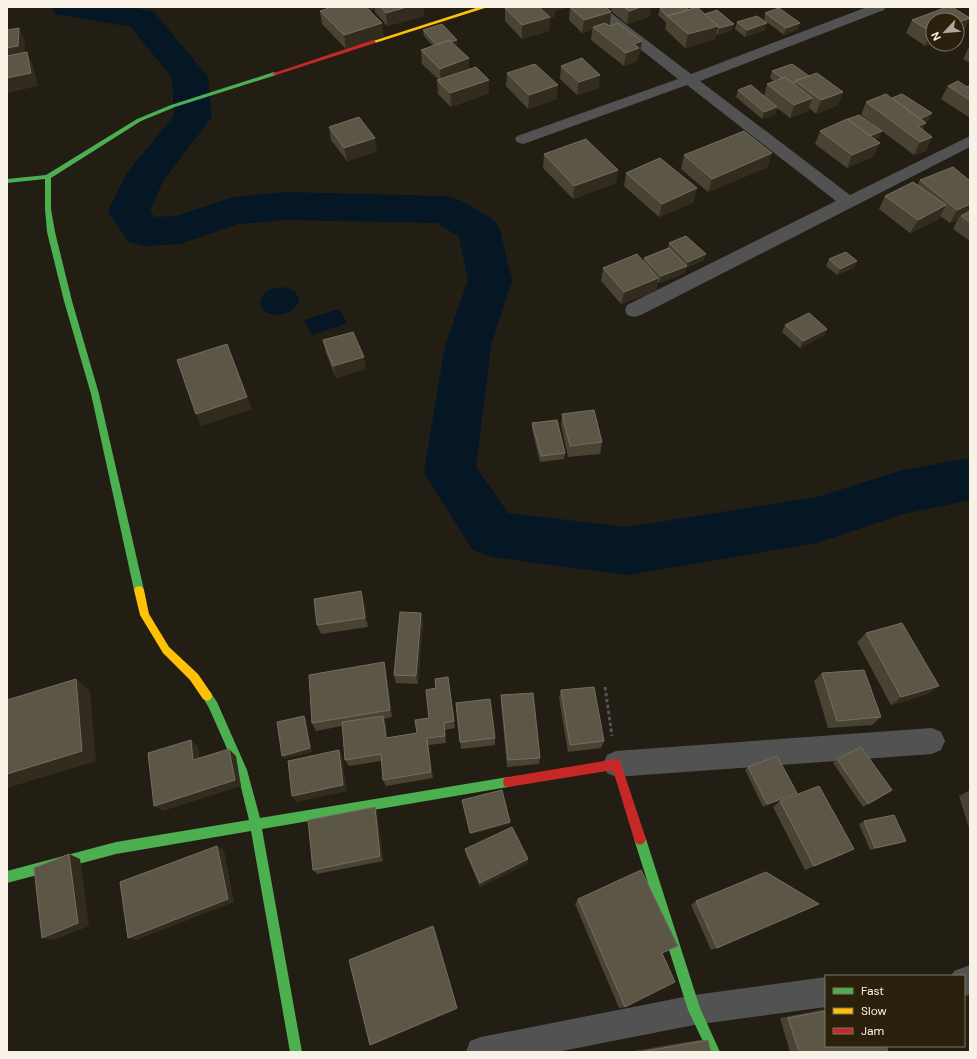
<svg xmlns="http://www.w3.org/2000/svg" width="977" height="1059" viewBox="0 0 977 1059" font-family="'DM Sans',sans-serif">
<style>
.water{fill:#051625}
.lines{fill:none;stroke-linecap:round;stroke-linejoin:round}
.river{fill:#051625;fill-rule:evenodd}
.path{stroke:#545452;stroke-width:3;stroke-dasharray:3.5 2.5;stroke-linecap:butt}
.street{fill:#525253;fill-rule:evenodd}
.fast{fill:#4caf50;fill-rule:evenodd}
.slow{fill:#ffc107;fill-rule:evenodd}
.jam{fill:#c62828;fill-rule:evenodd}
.wall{fill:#494334}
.shaded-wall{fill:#322c1f}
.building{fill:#5c5647;stroke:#746e60}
</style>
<rect width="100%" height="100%" fill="#231e13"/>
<path class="water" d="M282,287C316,294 291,322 268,313C259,310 258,300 265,293C269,289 276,288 282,287Z
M339,309L347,323L312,335L304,320Z"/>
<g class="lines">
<path class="river" d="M51,7H131L154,12L208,77L212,117L163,181L150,211L155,217L176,216L233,197L285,192L445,196L460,200L494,220L500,230L512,280L491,346L476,467L508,513L627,527L817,497L903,470L970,458V500L903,514L817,543L627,575L492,557L473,550L432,486L424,471L445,346L468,280L459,237L437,223L285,220L238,224L180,244L144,246L129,242L108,212L124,178L130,169L174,116L172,78L131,27L56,14Z"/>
<path class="path" d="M605,687L612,736"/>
<path class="street" d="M587,7H603L691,74L867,7H886L884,10L700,81L850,195L970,136V147L641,315L634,317L627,315L625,310L627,305L836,201L687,85L529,142L523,144L517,142L515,139L517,136L678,79Z
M932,728L941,732L945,741L941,750L932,754L616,777L607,773L603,764L607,755L616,751Z
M970,965V995L964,996V976H951L954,971Z
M826,977V1007L694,1025L557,1052H466L470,1041L481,1037L694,995Z"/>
<path class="fast" d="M274,72L277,74L276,75L175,107L141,121L51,178V209L55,232L72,301L99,394L144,590L142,593L139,594L136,593L134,590L91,394L64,301L47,232L45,209V179L7,183V179L46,175L137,119L171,105Z
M207,691L211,693L217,702L247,770L260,818L508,777L512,778L513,782L512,786L508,787L262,829L302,1052H290L251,831L116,854L7,883V871L116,842L249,820L237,771L209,708L202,696L203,693Z
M640,833L644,835L646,839L700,1008L720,1052H708L688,1010L634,839L636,835Z"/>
<path class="slow" d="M479,7H488L375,43L370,42Z
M139,586L142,587L144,590L149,614L169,647L198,674L211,693L212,696L211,699L207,701L203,699L190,680L163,653L140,615L134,590L136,587Z"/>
<path class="jam" d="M373,40L376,42L375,43L276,75L271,74Z
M616,759L620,760L621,764L646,839L644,843L640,845L636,843L634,839L613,770L508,787L504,786L503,782L504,778L508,777Z"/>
</g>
<path class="wall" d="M332,7H423L424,16L387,26L375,12V9L369,11L384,36L346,49L322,24L320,11Z
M508,7H569L555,11L554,17L550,18L549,31L522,39L505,21V8Z
M570,7L610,25H608L640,54L638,55L637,61L624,66L591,40L592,30L582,33L569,20Z
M607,7H651L649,17L627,24L611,11L612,8L610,9Z
M660,9L689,10L705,14L732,30L718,35L716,34L715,39L685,48L665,29L666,22L658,15Z
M765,13L797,30L784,35L764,20Z
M970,18L963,32L957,34V20L933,43L925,46L906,33L912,20Z
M737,22L765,30L745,37L735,29Z
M423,30L457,40V46L456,47L469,69L489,93L451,107L438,94L437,80H439L422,64L421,50L433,46L424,36Z
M970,45V63L963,59Z
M561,66L599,88L577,95L560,79Z
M772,71L809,76L843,92L838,105L816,114L809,108L808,111L790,118L777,108L775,114L762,119L736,97L738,90L764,96L767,84L774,81L770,78Z
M507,73L557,99L528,109L506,86Z
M970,85V118L941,99L948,86L967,87Z
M892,98L929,120L925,122L923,130L932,137L926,151L914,155L882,131L879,137L875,139L874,156L847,168L815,144L820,131L881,130L861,115L866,102Z
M329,127L377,151L347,161L331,140Z
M544,154L618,170L616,183L573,199L543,168Z
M684,155L768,167L708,192L681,169Z
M626,173L694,202L659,217L624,186Z
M920,180L970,181V241L953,229L958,219L950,223L940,216L939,219L910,233L879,209L885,196L917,185Z
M669,243L704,260L686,268L685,273L659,283L658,281L656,291L621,304L601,281L603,268L643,261L644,258L668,248Z
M829,259L854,268L837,275L826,266Z
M785,325L827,329L824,335L800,348L782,332Z
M323,340L366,369L336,378L326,353Z
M562,414L602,442L600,454L568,457L561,425Z
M532,423L565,453L564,459L540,462L532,429Z
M361,591L364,601L368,627L321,634L317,625Z
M421,613L423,622L418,684L396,683L394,675Z
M866,633L928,694L891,705L857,642Z
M384,662L386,671L392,717L384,719L386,723L387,738L417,733L415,720L454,721L455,728L445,730L446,743L428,745L433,778L386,786L383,780L381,761L349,766L345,760L342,726L316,731L312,723Z
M822,673L881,717L872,725L828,728L814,681Z
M561,690L604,741L601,748L568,752L559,698Z
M501,695L540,758L539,764L507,767L501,703Z
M456,703L495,738V745L461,749Z
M837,759L892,790L863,807L833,763Z
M748,767L793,796L763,807L745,770Z
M970,790V831L959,796Z
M780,801L844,854L805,870L773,807Z
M375,807L377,813L383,861L317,874L313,870Z
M864,821L906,841L901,843L870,850L859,824Z
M465,849L528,859L527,864L480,887L466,854Z
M578,899L662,953L625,1007L619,1008L575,904Z
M696,901L717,948L711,950L691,905Z
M826,1009V1046L888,1052H790L780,1018Z
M699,1040H708L711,1052H628Z"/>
<path class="shaded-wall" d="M288,7H296L289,9Z
M366,7H375V9L367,11Z
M407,7H423L424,16L387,26L386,13Z
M543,7H569L555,11L554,17L550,18L549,31L522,39V25L540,8Z
M641,7H651L649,17L627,24L629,11Z
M611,12L610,25L596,29L593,27L592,30L582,33L584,20Z
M970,18L963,32L957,34V23Z
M382,23L384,36L346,49L344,35Z
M767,23L765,30L745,37L747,30Z
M800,23L797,30L784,35L786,28Z
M734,24L732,30L718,35L719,28Z
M718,26L715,39L685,48L688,34Z
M19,28L25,42V60L7,62V48Z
M931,32H933V43L925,46Z
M457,40V46L438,52V45Z
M642,41L640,54L638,55L637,61L624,66L626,53L634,44Z
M27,52L33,65L38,86L7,93V78Z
M469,58V72L441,82L440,69Z
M600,75L599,88L577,95L579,82Z
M489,80V93L451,107L450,93Z
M558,85L557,99L528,109L529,95Z
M843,92L838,105L816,114L821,100Z
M812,98L808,111L790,118L794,105Z
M777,107L775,114L762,119L764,112Z
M932,113L929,120L915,127L918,120Z
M926,123L919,136L918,126Z
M882,131L879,137L864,144L867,137Z
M932,137L926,151L914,155L920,142Z
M375,138L377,151L347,161L344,148Z
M880,143L874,156L847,168L852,155Z
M772,153L768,167L708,192L712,179Z
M618,170L616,183L573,199L574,186Z
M697,188L694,202L659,217L662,204Z
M970,204V214L961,216L958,219L950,223L957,210Z
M946,205L939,219L910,233L918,220Z
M706,254L704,260L686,268L688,262Z
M857,261L854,268L837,275L840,269Z
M687,266L685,273L659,283L661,276Z
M658,278L656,291L621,304L624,292Z
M827,329L824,335L800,348L803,341Z
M364,357L366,369L336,378L333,366Z
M247,397L252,409L201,426L196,414Z
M361,591L364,601L368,627L365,618Z
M421,613L423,622L418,684L416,676Z
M384,662L386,671L392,717L390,710Z
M76,679L90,691L96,761L7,788V774Z
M939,686L928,694L891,705L901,697Z
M304,716L306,719L312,752L284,759L282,756Z
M383,716L386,723L388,745L386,738Z
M427,738L428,745L433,778L431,772Z
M191,740L198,747L201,767L193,760Z
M229,749L236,756L241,786L163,811L154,806Z
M339,750L342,756L347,791L296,802L292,796Z
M797,793L793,796L763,807L767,804Z
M375,807L377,813L383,861L380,856Z
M510,822V824L470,835V833Z
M217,846L224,850L234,902L137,940L128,938Z
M854,849L844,854L805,870L814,866Z
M69,854L80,859L89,926L54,940L42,938Z
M528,859L527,864L480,887V883Z
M433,926L435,930L458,1009L375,1044L370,1045Z"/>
<path class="building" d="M332,7H366L382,23L344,35L320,11Z
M381,7H407L386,13Z
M508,7H543L540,8L550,17L522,25L505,8Z
M570,7H606L611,12L584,20Z
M624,7H641L629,11Z
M665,7H686L689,10L667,16L669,18L660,9Z
M697,7L718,26L688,34L667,16Z
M947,7H952L970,18L957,23V20H933V32H931L912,20Z
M779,8L800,23L786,28L765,13Z
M717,10L734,24L719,28L718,27V26L705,14Z
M757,16L767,23L747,30L737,22Z
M605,23L610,26L618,23L642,41L634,44L639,48L626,53L593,27Z
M442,24L457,40L450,42L449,40L437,45L423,30Z
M19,28L18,46L7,48V30Z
M449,40L469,58L440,69L421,50Z
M27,52L31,73L7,78V56Z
M582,58L600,75L579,82L561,66Z
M535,64L558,85L529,95L507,73Z
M792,64L809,76L795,81L794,84L785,77L782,78L772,71Z
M476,67L489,80L450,93L437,80Z
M817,73L843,92L821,100L795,81Z
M785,77L812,98L794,105L767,84Z
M958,81L967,87L970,85V100L948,86Z
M751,85L777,107L764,112L738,90Z
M886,94L926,123L918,126L932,137L920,142L866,102Z
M902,94L932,113L920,119L892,98Z
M859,115L882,131L870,136L848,119Z
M359,117L375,138L344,148L329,127Z
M847,119L880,143L852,155L820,131Z
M744,131L772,153L712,179L684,155Z
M586,139L618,170L574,186L544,154Z
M660,158L697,188L662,204L626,173Z
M953,167L970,181V204L957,210L920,180Z
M913,182L946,205L918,220L885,196Z
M970,211V222L961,216Z
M686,236L706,254L688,262L669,243Z
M669,248L687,266L661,276L644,258Z
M846,252L857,261L840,269L829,259Z
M637,254L658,278L624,292L603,268Z
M809,313L827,329L803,341L785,325Z
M353,332L364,357L333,366L323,340Z
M227,344L247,397L196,414L177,360Z
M594,410L602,442L570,446L562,414Z
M557,420L565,453L541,456L532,423Z
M361,591L365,618L317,625L314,599Z
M400,612L421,613L416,676L394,675Z
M902,623L939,686L901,697L866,633Z
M384,662L390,710L312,723L309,675Z
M864,670L881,717L837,721L822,673Z
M448,677L454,721L444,723L445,736L427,738L431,772L383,780L381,754L345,760L342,722L383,716L386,738L417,733L415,720L429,718L426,690L436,688L435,679Z
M76,679L82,751L7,774V700Z
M594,687L604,741L570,745L561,690Z
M533,693L540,758L508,760L501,695Z
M490,699L495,738L460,742L456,703Z
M304,716L310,748L282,756L277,722Z
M191,740L193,760L229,749L235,780L154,806L148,753Z
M861,747L892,790L868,804L837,759Z
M339,750L343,785L292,796L288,761Z
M777,756L797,793L767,804L748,767Z
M819,786L854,849L814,866L780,801Z
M502,790L510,822L470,833L462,800Z
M375,807L380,856L313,870L308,820Z
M894,815L906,841L875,848L864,821Z
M512,827L528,859L480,883L465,849Z
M217,846L228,899L128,938L120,882Z
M69,854L78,923L42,938L34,868Z
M641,870L678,946L662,953L675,982L625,1007L578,899Z
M766,872L819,904L717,948L696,901Z
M433,926L457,1008L370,1045L349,960Z
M826,1011V1046H886L888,1052H799L788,1018Z
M708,1040L711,1052H641Z"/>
<rect width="977" height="1059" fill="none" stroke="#f8f1e5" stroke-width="16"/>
<rect x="825" y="975" width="140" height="72" fill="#2a200c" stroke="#7c7463"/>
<rect x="833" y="988" width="20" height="6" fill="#4caf50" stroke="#7c7463"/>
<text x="861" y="995" font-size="12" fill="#f8f1e5">Fast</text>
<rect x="833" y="1008" width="20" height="6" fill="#ffc107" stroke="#7c7463"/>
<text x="861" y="1015" font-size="12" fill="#f8f1e5">Slow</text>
<rect x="833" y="1028" width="20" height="6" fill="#c62828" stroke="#7c7463"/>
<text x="861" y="1035" font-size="12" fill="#f8f1e5">Jam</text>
<g transform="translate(945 32) rotate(244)"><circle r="19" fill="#2a200c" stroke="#7c7463"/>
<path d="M0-3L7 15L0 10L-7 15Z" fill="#ada79c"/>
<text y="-6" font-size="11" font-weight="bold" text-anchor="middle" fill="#f8f1e5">N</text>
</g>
</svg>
